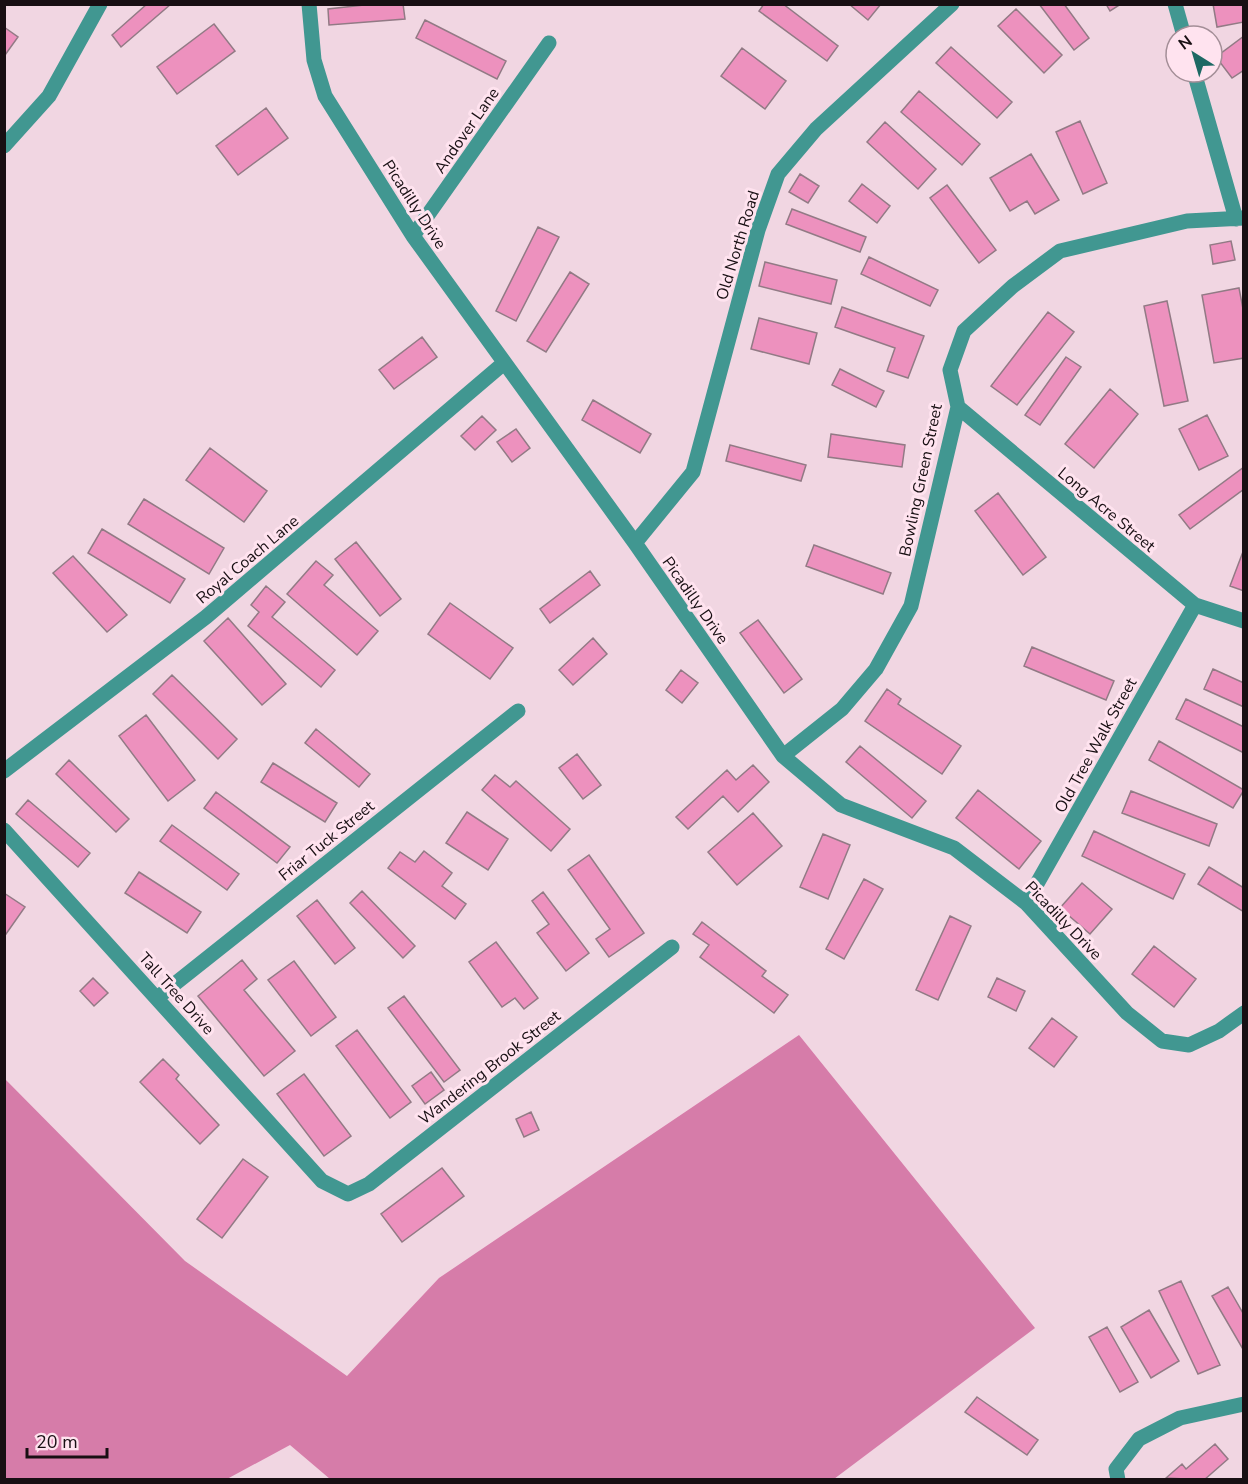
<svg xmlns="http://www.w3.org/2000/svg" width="1248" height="1484" viewBox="0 0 1248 1484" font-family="'Nunito Sans',sans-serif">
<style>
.forest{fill:#d67ca9}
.building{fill:#ed91be;stroke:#927a85;stroke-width:1.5}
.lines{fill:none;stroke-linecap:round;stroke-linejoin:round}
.minor{stroke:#419791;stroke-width:15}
.labels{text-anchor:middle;stroke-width:6;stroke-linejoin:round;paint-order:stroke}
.street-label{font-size:16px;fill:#180f13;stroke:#ffe3ef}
</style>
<rect width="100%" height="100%" fill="#f1d6e2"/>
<path class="forest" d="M799,1035L1035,1328L834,1479H330L290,1445L227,1479H5V1079L185,1261L347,1376L439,1278Z"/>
<path class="building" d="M147,4H171L121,47L112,35Z
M373,4H403L405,19L329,25L328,9Z
M764,4H783L838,46L827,61L759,11Z
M849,4H881L868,20Z
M1039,4H1064L1089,38L1074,50Z
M1106,4H1121L1110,11Z
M1213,4H1244V22L1217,27Z
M1016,9L1062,55L1044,73L998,26Z
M425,20L506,61L497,79L416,38Z
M214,24L235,51L177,94L157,67Z
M4,27L18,37L5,55L4,54Z
M1244,36V70L1232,78L1216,57Z
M951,47L1012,102L997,118L936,63Z
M742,48L786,81L765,109L721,76Z
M919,91L980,144L962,165L901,112Z
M266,108L288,138L238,175L216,146Z
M1080,121L1107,183L1083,194L1056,132Z
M885,122L936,169L918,189L867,142Z
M1031,154L1059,200L1035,214L1027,201L1010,211L990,178Z
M800,174L819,186L808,203L789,192Z
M862,184L890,206L877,223L849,201Z
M947,185L996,250L979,263L930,198Z
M792,209L866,237L860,252L786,224Z
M538,227L559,237L516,321L496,311Z
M1231,241L1235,260L1213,264L1210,245Z
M869,257L938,290L930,306L861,274Z
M765,262L837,280L831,304L759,286Z
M570,272L589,284L546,352L527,341Z
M1239,288L1244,314V358L1214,363L1202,295Z
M1167,301L1188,401L1164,406L1144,306Z
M842,307L924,336L908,378L887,371L895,348L835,327Z
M1048,312L1074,332L1017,405L991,386Z
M759,318L817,333L809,364L751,349Z
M422,337L437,357L394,389L379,370Z
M1066,357L1081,367L1040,425L1025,415Z
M840,369L884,391L876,407L832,385Z
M1110,389L1138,414L1094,468L1065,444Z
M593,400L651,434L640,453L582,420Z
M1207,415L1228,456L1199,470L1179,429Z
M482,416L496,430L475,450L461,436Z
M516,429L530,448L512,462L497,442Z
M831,434L905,445L902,467L828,457Z
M730,445L806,465L801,481L726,461Z
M210,448L267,491L244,522L186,480Z
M1244,467V489L1190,529L1179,515Z
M998,493L1046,557L1023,575L975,511Z
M144,499L224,548L209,574L128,524Z
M102,529L185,579L170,603L88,553Z
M356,542L401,599L380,616L335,559Z
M814,545L891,573L883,594L806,566Z
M1244,549V591L1230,586Z
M73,556L127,615L107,632L53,573Z
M316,561L333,575L324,585L378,631L357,655L287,594Z
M590,571L600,585L550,623L540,609Z
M266,586L285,602L272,617L335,670L321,687L248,626L259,612L251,605Z
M450,603L513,648L490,679L428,634Z
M228,618L286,684L262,705L204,641Z
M758,620L802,679L784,693L740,633Z
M593,638L607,654L573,685L559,670Z
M1032,647L1114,681L1106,700L1024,666Z
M1213,669L1244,683V707L1204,689Z
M681,670L698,683L682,703L666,690Z
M172,675L237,739L218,759L153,694Z
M887,689L901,699L898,704L961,746L942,774L865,721Z
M1186,699L1244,727V753L1176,719Z
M146,715L195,780L168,801L119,736Z
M316,729L370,774L359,787L305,743Z
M1159,741L1244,790L1233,808L1149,760Z
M860,746L926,801L912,818L846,762Z
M577,754L601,785L583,799L559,768Z
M69,760L129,819L116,832L56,774Z
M273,763L337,803L325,822L261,782Z
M753,765L769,782L738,812L723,796L688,829L676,817L727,770L736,780Z
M495,775L510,787L516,781L570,829L551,851L482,790Z
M978,790L1041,841L1019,869L956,818Z
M1131,791L1217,824L1209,846L1122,813Z
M216,792L290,847L277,863L204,808Z
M28,800L90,853L78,867L16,814Z
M467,812L508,839L488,870L446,843Z
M753,813L782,846L737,885L708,852Z
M172,825L239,874L227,890L160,841Z
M1094,831L1185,874L1173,899L1082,856Z
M823,834L850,845L828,899L800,887Z
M424,851L452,873L442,886L466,904L455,919L388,868L400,852L415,862Z
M589,855L644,933L609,957L596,939L610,929L568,870Z
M1209,867L1244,888V912L1198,884Z
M139,872L201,912L187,933L125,893Z
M864,879L883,889L844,959L826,949Z
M1082,883L1112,909L1090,934L1060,908Z
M362,891L415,946L403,958L350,903Z
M543,892L589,953L566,971L537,933L549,924L532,901Z
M4,893L25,907L6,934L4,933Z
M317,900L355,948L335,964L297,916Z
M950,916L971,926L938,1000L916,990Z
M702,922L766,971L762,976L788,995L774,1013L700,957L709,945L693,934Z
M496,942L538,998L524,1009L515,998L502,1007L469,962Z
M1154,946L1196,979L1174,1007L1132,974Z
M242,960L257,979L244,990L295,1051L264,1076L198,996Z
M294,961L336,1017L311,1036L268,980Z
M93,978L108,993L94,1006L80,991Z
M997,978L1025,991L1016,1011L988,997Z
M404,996L460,1070L444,1082L388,1008Z
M1052,1018L1077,1037L1054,1067L1029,1048Z
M357,1030L411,1102L390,1118L336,1046Z
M163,1059L179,1075L176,1079L219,1125L200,1144L140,1082Z
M431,1072L444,1090L425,1104L412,1086Z
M304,1074L351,1136L324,1156L277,1094Z
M531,1112L539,1130L524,1137L516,1119Z
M243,1159L268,1177L222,1238L197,1219Z
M442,1168L464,1196L402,1242L381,1214Z
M1181,1281L1220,1365L1198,1374L1159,1291Z
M1228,1287L1244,1315V1351L1212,1296Z
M1149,1310L1179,1361L1151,1378L1121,1327Z
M1107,1327L1138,1382L1120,1392L1089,1337Z
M977,1397L1038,1440L1027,1455L965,1412Z
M1215,1444L1228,1459L1204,1480L1166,1478L1182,1464L1186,1469Z"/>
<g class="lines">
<path class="minor" d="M309,4L314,60L325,96L413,236L635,543L783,756L841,805L954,848L1026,903L1127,1013L1162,1041L1189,1045L1219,1031L1244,1013
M1175,4L1184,36
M1194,72L1236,219
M4,146L49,96L100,4
M413,236L549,43
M958,407L1195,605L1244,621
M635,543L693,472L758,230L778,174L816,129L952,4
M783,756L842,709L876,669L911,606L958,407L950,370L964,331L1013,286L1060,251L1187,221L1244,218
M4,771L206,617L504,363
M4,830L322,1181L348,1194L369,1184L672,947
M1026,903L1195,605
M157,998L518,711
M1118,1480L1116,1469L1139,1439L1180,1418L1244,1404"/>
</g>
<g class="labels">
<g class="street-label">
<text transform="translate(466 130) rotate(-55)" y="6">Andover Lane</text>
<text transform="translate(415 204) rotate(57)" y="6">Picadilly Drive</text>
<text transform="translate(737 245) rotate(-73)" y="6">Old North Road</text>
<text transform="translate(920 480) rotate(-78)" y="6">Bowling Green Street</text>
<text transform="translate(1107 509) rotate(40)" y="6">Long Acre Street</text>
<text transform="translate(247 559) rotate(-40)" y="6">Royal Coach Lane</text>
<text transform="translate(696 600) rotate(55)" y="6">Picadilly Drive</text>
<text transform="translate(1095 745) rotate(-61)" y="6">Old Tree Walk Street</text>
<text transform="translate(326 840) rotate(-39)" y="6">Friar Tuck Street</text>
<text transform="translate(1064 920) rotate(46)" y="6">Picadilly Drive</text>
<text transform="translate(177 993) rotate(48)" y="6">Tall Tree Drive</text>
<text transform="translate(489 1067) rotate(-38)" y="6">Wandering Brook Street</text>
</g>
</g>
<rect width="1248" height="1484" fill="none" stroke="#180f13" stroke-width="12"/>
<g transform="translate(1194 54) rotate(323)"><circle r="28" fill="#ffe3ef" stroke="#a38e97" stroke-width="1.5"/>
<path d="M0-4.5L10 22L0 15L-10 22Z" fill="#1d6964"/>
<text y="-9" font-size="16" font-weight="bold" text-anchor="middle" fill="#180f13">N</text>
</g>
<path d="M27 1448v9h80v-9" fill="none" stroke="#180f13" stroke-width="3"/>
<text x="36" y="1448" font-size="18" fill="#180f13" stroke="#ffe3ef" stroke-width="4.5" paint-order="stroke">20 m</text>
</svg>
